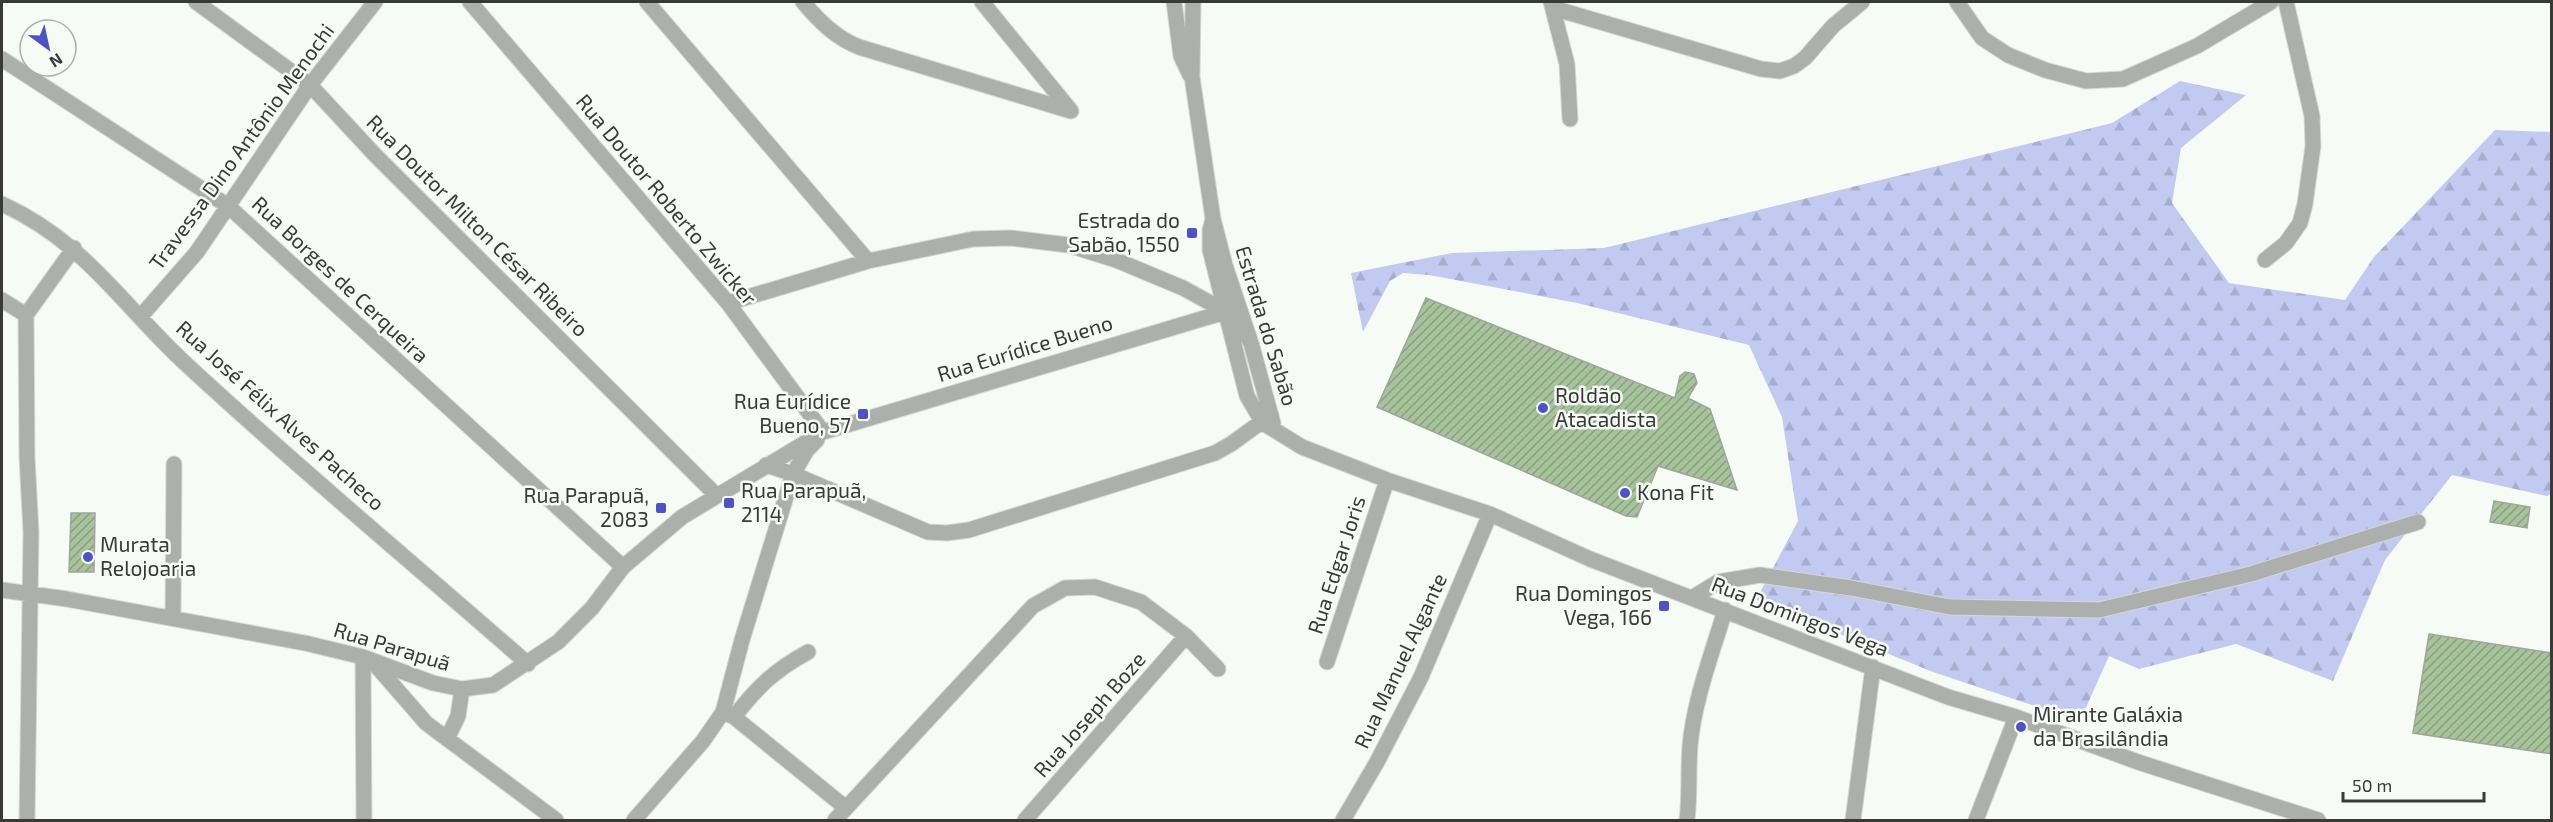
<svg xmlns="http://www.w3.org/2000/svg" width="2553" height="822" viewBox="0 0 2553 822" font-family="'Exo 2',sans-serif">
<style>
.forest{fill:url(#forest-firs)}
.building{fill:url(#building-hatch);stroke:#a0a49f;stroke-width:1.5}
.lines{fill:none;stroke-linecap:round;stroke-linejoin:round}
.minor-casing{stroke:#d5d8d4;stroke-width:17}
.minor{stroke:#adafac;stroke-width:15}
.poi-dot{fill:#4c53c8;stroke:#f7fbf6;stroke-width:2}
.labels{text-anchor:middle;stroke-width:5;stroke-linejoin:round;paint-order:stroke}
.street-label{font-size:21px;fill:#393a38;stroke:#f7fbf6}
.poi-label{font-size:21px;fill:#393a38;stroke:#f7fbf6;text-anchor:start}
</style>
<defs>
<pattern id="forest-firs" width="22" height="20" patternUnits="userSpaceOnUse" patternTransform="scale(1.5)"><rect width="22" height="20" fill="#c2caf1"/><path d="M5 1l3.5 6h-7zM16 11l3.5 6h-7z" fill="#a7aecf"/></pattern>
<pattern id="building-hatch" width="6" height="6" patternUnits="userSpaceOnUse" patternTransform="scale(1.5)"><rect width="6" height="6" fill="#a7c39b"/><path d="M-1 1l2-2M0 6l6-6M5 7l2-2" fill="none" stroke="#899f7f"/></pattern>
</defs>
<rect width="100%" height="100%" fill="#f7fbf6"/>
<path class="forest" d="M2180,81L2246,95L2181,148L2172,203L2229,283L2345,300L2374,257L2495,130L2551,132V494L2547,496L2452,475L2385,560L2333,681L2236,644L2139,669L2109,656L2080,721L1933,672L1756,600L1798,521L1782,417L1749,345L1577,303L1429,275L1403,273L1390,281L1363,332L1351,273L1452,253L1604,248L2112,123Z"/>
<path class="building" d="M1426,298L1675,398L1680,376L1685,372L1694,374L1697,383L1688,398L1710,409L1737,490L1658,466L1637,517L1626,516L1377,407Z
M2494,501L2530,507L2527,528L2490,522Z
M71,513H95L94,572H69Z
M2429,634L2552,653V754L2413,733Z"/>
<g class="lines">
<defs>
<path id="minor" d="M196,2L310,85L376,156L716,495
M470,2L728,303L823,432
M647,2L868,261
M803,2C819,21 836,38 859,47L1071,111
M982,2L1071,111
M1174,2L1181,56L1190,75
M1193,2L1192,77L1213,219L1225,265L1251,343L1273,423
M1551,2L1567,64L1570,119
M1957,2L1982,38L2008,55L2045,70L2086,81L2123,79L2197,46L2271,2
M1553,8L1761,69L1780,71L1794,66L1805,58L1833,26L1862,2
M2,59L228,206L623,567
M2,204C84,241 123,306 186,364C297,467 414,564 528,664
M1213,219L1210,230V250L1247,396L1263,423L1302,447L1387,480L1490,514L1590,559L1948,697L2016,717L2138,762L2318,820
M2265,260L2286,243L2300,223L2305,204L2313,146L2312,116L2286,2
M2,300L26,315
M728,303L868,261L973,239L1011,238L1068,245L1116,260L1183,288L1234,316L1251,343
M141,316L197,252L310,85L375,2
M766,465L793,474L928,532L947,533L969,530L1215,453L1231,444L1271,415
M2,590L67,599L305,643L363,657L433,683L462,689L493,685L558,642L592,608L623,567L682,517L823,432L1225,312
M1692,598L1718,582L1760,575L1851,588L1950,607L2099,610L2251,574L2418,522
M173,618L174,464
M363,657L364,820
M373,662L426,723L556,820
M1327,662L1387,480
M723,712L734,717L846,808
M734,717C757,687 775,670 808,652
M447,739L458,716L462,689
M27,820L31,532L27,457L26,315L74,248
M634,820L703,741L723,712L742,640L793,474L807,450L817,440
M835,820L1033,606L1065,588L1095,587L1141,602L1186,636L1218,669
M1025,820L1186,636
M1343,820L1377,762L1421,677L1490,514
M1687,820C1690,796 1688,771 1690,746C1694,700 1712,654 1725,610
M1853,820L1873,667
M1976,820L2016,717"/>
</defs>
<use href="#minor" class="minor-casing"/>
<use href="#minor" class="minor"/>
</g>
<g class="poi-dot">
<rect x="1186" y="227" width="12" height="12" rx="3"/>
<circle cx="1543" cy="408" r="6"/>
<rect x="857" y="408" width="12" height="12" rx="3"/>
<circle cx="1625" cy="493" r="6"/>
<rect x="723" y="497" width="12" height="12" rx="3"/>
<rect x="655" y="502" width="12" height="12" rx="3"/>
<circle cx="88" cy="557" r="6"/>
<rect x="1658" y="600" width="12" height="12" rx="3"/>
<circle cx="2021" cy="727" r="6"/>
</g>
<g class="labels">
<g class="street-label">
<text transform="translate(242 147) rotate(-54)" y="7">Travessa Dino Antônio Menochi</text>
<text transform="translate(666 200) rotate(50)" y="7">Rua Doutor Roberto Zwicker</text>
<text transform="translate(477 226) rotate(45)" y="7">Rua Doutor Milton César Ribeiro</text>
<text transform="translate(340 280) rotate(43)" y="7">Rua Borges de Cerqueira</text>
<text transform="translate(1266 326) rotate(73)" y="7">Estrada do Sabão</text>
<text transform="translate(1025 349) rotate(-17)" y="7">Rua Eurídice Bueno</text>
<text transform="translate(280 416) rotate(42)" y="7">Rua José Félix Alves Pacheco</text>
<text transform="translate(1337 565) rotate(-72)" y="7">Rua Edgar Joris</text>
<text transform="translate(1800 617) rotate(21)" y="7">Rua Domingos Vega</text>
<text transform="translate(392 647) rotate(17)" y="7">Rua Parapuã</text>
<text transform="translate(1401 661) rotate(-65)" y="7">Rua Manuel Algante</text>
<text transform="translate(1090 715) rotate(-49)" y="7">Rua Joseph Boze</text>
</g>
<g class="poi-label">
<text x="1180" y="228" text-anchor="end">Estrada do<tspan x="1180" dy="24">Sabão, 1550</tspan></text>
<text x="1555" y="403">Roldão<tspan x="1555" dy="24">Atacadista</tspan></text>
<text x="851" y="409" text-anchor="end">Rua Eurídice<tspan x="851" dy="24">Bueno, 57</tspan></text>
<text x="741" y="498">Rua Parapuã,<tspan x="741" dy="24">2114</tspan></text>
<text x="1637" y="500">Kona Fit</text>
<text x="649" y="503" text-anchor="end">Rua Parapuã,<tspan x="649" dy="24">2083</tspan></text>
<text x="100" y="552">Murata<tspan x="100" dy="24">Relojoaria</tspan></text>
<text x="1652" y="601" text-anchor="end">Rua Domingos<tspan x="1652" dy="24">Vega, 166</tspan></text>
<text x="2033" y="722">Mirante Galáxia<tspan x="2033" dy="24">da Brasilândia</tspan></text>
</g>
</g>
<rect width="2553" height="822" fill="none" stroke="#393a38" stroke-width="6"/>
<g transform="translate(48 48) rotate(147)"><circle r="28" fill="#f7fbf6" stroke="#abaeaa" stroke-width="1.5"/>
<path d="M0-4.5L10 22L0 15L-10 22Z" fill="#4c53c8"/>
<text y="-9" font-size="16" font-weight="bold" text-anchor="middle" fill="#393a38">N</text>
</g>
<path d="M2343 792v9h141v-9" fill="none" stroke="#393a38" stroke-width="3"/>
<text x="2352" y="792" font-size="18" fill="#393a38" stroke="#f7fbf6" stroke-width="4.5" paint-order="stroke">50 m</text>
</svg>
